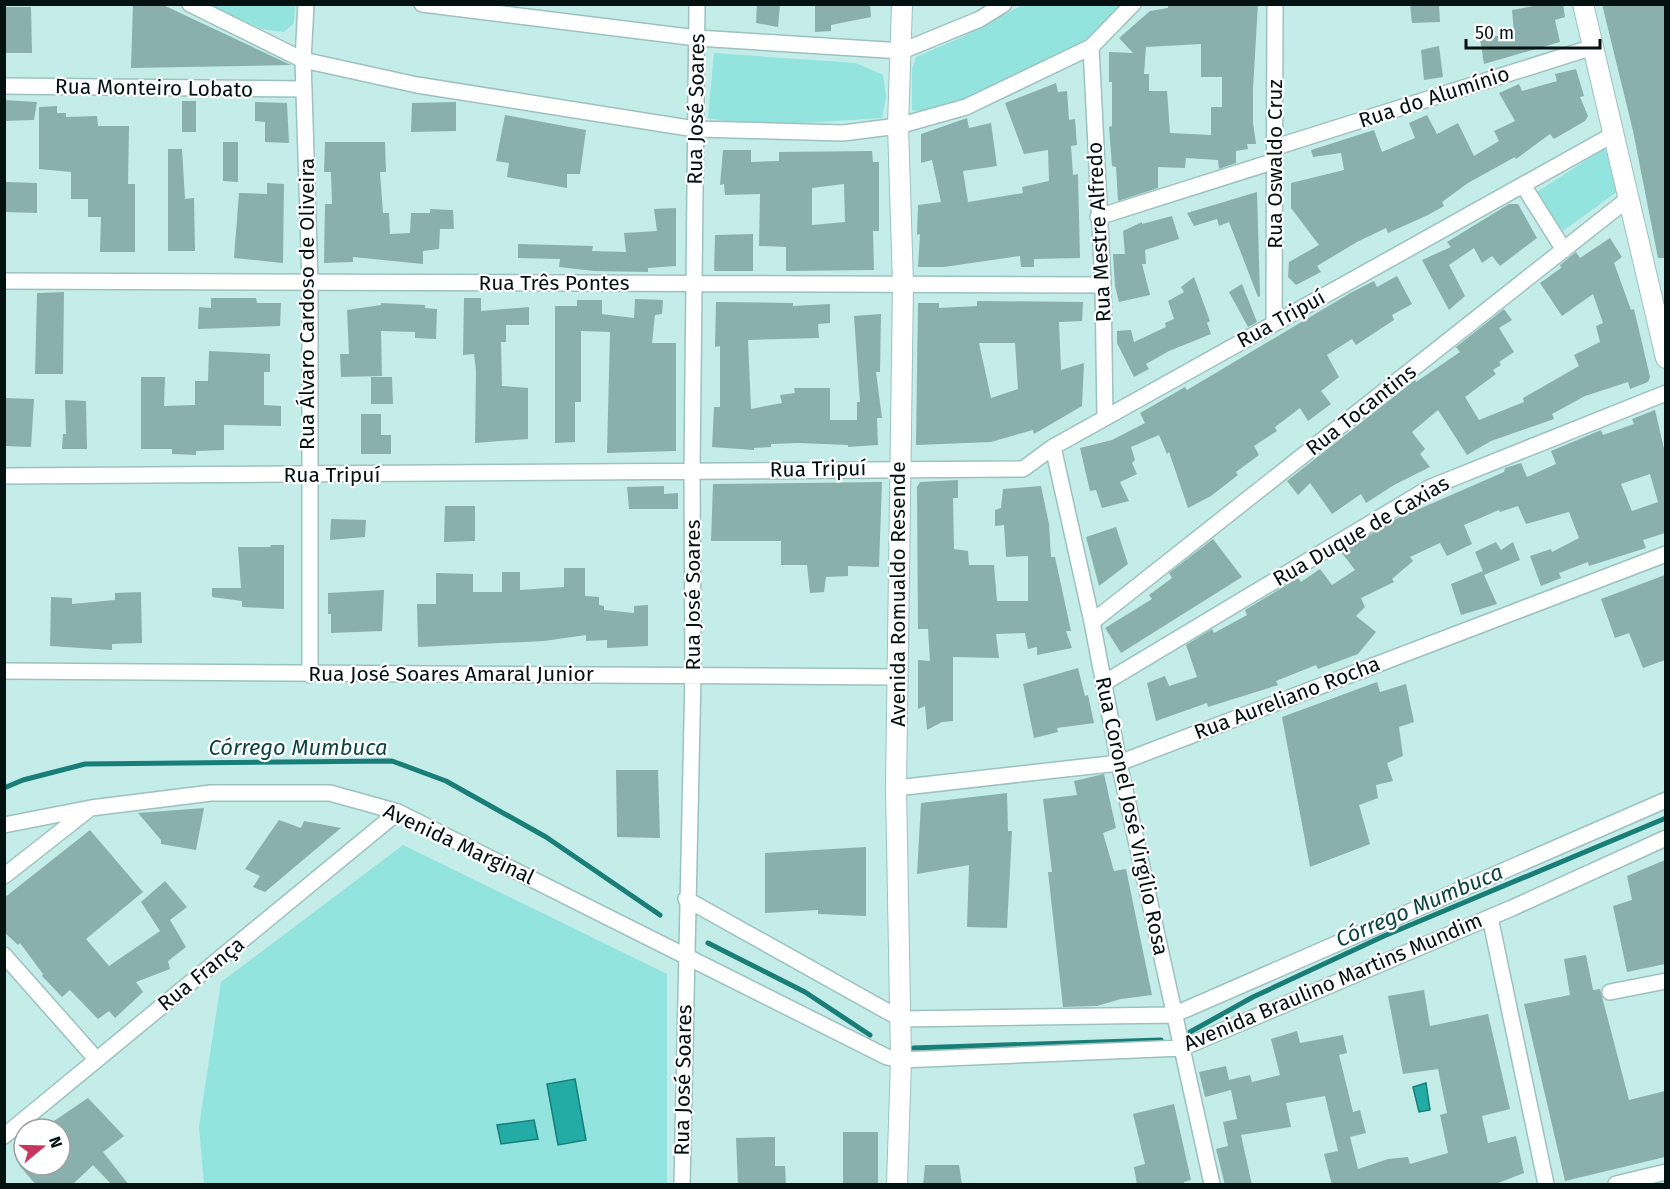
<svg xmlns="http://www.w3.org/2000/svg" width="1670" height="1189" viewBox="0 0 1670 1189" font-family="'Fira Sans',sans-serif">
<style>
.green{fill:#93e3de}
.water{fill:#23aba5;stroke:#197d78;stroke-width:1.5}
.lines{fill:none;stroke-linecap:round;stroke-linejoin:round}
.stream{stroke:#197d78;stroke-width:5}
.building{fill:#8ab0ad;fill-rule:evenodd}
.minor-casing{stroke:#9bc2bf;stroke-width:18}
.tertiary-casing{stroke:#9bc2bf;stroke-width:22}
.minor{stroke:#fff;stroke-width:15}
.tertiary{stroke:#fff;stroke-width:20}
.labels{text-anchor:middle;stroke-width:4.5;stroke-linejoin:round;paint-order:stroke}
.street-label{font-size:21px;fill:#031110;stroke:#fff}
.water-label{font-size:22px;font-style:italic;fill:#0b4441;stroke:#fff}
</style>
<rect width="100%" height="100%" fill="#c4ece9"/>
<path class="green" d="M209,5H295L294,23L284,32L262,29Z
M1023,5H1124C1105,21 1088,40 1067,53C1043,69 937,119 912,110V69L916,57L960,38Z
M714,53L856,63L883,75L886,97L882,118C828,121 759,129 708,118Z
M1605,148L1618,191L1563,231L1537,192Z
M403,845L667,974V1184H204L199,1126L221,982Z"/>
<path class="water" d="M575,1079L586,1140L558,1145L547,1084Z
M1426,1083L1430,1110L1419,1112L1413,1087Z
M534,1120L538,1139L501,1144L497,1125Z"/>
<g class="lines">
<path class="stream" d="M4,788L23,780L85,764L392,761L446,781L546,837L660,915
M708,943L805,992L870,1035
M1190,1032L1253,997L1384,936L1666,818
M913,1048L1161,1040"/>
</g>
<path class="building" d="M133,4H161L291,65L131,68Z
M757,4H780L778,27L756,23Z
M815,4H870L871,17L831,25V31L815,32Z
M1168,4H1258L1253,89V123L1256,144H1247L1248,149L1236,151V163L1219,169L1218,160L1186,158L1185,168L1158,167V188L1118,201L1116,167L1112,166L1109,127L1112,126V82H1109V52L1133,53L1119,38L1150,11L1168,8ZM1201,44V77H1222V107H1211V135L1170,133L1167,91H1149V74H1144L1146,47Z
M1410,4H1439L1440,22L1412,23Z
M1544,4H1563L1565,17L1555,20L1560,42L1484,64L1480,39L1514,33L1512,10Z
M1602,4H1665V258H1658L1633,131Z
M4,7H31L32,53H4Z
M1439,46L1443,77L1424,80L1421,50Z
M1576,69L1584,96L1580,97L1588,116L1585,121L1554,139L1550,134L1516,159L1515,157L1468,183L1442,202L1444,206L1428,215L1388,233L1386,228L1357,242L1317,266L1321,272L1296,285L1288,277L1289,262L1319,245L1291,208V183L1344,170L1341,153L1313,157L1311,150L1374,130L1382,152L1415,138L1409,123L1427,115L1437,134L1458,123L1474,156L1499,141L1494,131L1515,121L1499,93L1519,84L1522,91L1557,81L1555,74Z
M1056,83L1058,92L1067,91L1069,120L1075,119L1077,145L1071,146L1073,175L1078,174L1080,258L1034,259V267H1021L1020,256L944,267H918L920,234L917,235L918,205L941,202L932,160L921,163V134L967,118L969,128L991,123L997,166L963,171L968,202L1023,193L1022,187L1049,181L1048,150L1024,154L1005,103Z
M4,100L37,102L34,120L4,121Z
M182,101H196V132H182Z
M255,102L287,103L289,143L265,142V122L255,121Z
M456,102V131L411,132L412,103Z
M57,106V113H66V117L97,116L98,126H129L128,184H135V252H100L101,217H88V199H71V172L39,169V107Z
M505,115L586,130L580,174H567V188L507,177L509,163L496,161Z
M223,142H238V182L223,181Z
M325,142H385L386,172H380L383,213H389L390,234L410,233L411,213H430V209L453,210L454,229H440L439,249L423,251V264L353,257V262L324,263L325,204H332L331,172H324Z
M168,149H182L185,199L194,198L195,251H168Z
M723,150H751V162L779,161V152L872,151L873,162H879V231H873L874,270L786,271V247L759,246L760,194L725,195L724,184L720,185ZM844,184L845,222L812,225V188Z
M6,182L37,183V213L5,212Z
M267,183L284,184L283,263L234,258L239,193L267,194Z
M1257,192L1260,296L1258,297L1229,222L1219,226L1217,219L1194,226L1187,213Z
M1509,204H1518L1537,238L1500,266L1492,256L1482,263L1474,248L1449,265L1465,296L1449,310L1422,260L1451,247L1447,242Z
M676,208V266L648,268V272L594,271L559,267L560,259L518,258V244L593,246L592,251L626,252L624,233L657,231L654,209Z
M1172,216L1179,239L1145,250L1146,264H1142L1150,295L1119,302L1115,286L1113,254H1125L1123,231L1142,222V224Z
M753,234V271H714L715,235Z
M1610,238L1622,257L1614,263L1631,310L1634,309L1650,377L1648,382L1630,389L1628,382L1585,396L1552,414L1554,419L1491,441L1467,455L1438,410L1412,432L1425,449L1420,454L1430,467L1394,485L1366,503L1361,494L1332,514L1310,483L1298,495L1287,481L1415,380L1416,382L1460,352L1456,347L1504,309L1512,320L1499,328L1514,352L1499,362L1501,365L1493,370L1496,374L1465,397L1479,420L1524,402L1523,398L1579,366L1574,355L1600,342L1596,326L1603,323L1593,294L1562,316L1540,283L1561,268L1560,265L1576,252L1580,258Z
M1397,276L1412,304L1392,315L1394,320L1356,345L1352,339L1327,355L1339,377L1321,391L1331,404L1308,421L1300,408L1275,427L1277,431L1254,446L1259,455L1236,472L1238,475L1211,496L1188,508L1169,452L1167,454L1159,435L1131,447L1135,460L1132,463L1137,474L1120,482L1129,501L1102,508L1096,490L1090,491L1080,448L1112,440L1145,423L1140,413L1185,387L1187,390L1352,292L1374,281L1377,287Z
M1194,277L1210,321L1207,323L1211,334L1169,351L1146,364L1149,369L1134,377L1117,343V331L1131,330L1134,342L1166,327L1165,323L1174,319L1168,301L1184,292L1181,287Z
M1242,284L1257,322L1248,327L1229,292Z
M64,292L63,374H35L37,293Z
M211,298H256L257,303H281L280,326L198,329L199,307L211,308Z
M464,298H481V311L529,307V325H506V342H501L502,386L528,388V439L475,443L476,371L474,354L463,355Z
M635,299L663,300L662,314L655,315L652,343H676V451L607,453L610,332L581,331V402H575V442L555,443V306H577V300H602V314L634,318Z
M977,301L1083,302L1082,321L1059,322L1061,370L1084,363L1082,406L1034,434L1033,430L991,442L916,445L918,303H939V308L977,306ZM979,343H1015L1018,389L991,398Z
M716,302L793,303V306L830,304V323L818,324L819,338L748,340L751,409L782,403L780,395L795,393L794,388H830V420H857V402H860L854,316L881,314L880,372H876L882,418H877L878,445L848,447V445L799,443L771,444V447L754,448V450L712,447L714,407H720V346L715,347Z
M381,303L425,305V308L437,309L436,339L415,338V332L381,331L382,376L341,377L340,354H349L347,310L381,305Z
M209,351L270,354V372H264V405L281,406V426L224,425V450L196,451V455L172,454V449H141V377H165L164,406L195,405V381H208Z
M371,377H392L393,404H371Z
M4,398L34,399L31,447L4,446Z
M65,400L86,401L87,449H62L63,434H66Z
M1655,410L1665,453V533L1643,540L1646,548L1589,566L1588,562L1559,573L1561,578L1541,586L1530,556L1551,549L1552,552L1579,538L1569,512L1526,524L1518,506L1500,512L1499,510L1464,525L1472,544L1447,556L1440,543L1410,557L1413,561L1392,579L1394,582L1361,598L1365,607L1356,616L1376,632L1358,654L1318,669L1316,665L1276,681L1278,685L1208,707L1207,703L1156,721L1147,683L1165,676L1169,686L1197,677L1186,645L1212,629L1214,633L1247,615L1245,610L1298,578L1301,582L1320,569L1332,585L1355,570L1341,552L1396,519L1504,472L1505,468L1521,463L1527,477L1556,464L1551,451L1601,430L1603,435L1634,424L1632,419ZM1650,474L1658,502L1632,511L1621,484Z
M361,414H381V435H391V454H361Z
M958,480V498H953L954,549L968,551L969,565H994L997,601H1028V556L1006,557L1004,525L995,526V510L1001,508L1003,489L1041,486L1049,524L1051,557H1055L1071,631H1066L1072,648L1037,655V647L1028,649L1025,633L996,634L999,658L953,657V721L942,722L927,730L925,706L918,709V660L930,661L928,629H918L917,487L920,482Z
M882,482L879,567L848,566V576L826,577L824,592L810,593L807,565H781V541H711L713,484Z
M664,486V494L678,493V509H629L627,487Z
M445,506H475V541L444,542Z
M331,519L366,520L365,537L330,540Z
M1116,527L1128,564L1099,586L1086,537Z
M1213,539L1242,577L1121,653L1105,628L1152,599L1149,595L1172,578L1169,573Z
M1496,542L1501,550L1513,542L1520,560L1484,575L1497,604L1461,615L1451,584L1483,571L1475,552Z
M271,545H284V609L242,607V601L212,597V588H241L238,547H270Z
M564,568H585V596L599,597V605L604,606V610L634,613V606L648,605V646L607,648V640L586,641V635L544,641L418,647L417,604H436V573L473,574V592H502V572H520V590L564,587Z
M1665,575V660L1643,668L1629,633L1615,638L1601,599Z
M384,590L382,631L331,633V614H328V593Z
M141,592L142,643L112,644V650L50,646L51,597L72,598V604L115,600V593Z
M1078,668L1085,696L1088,695L1094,723L1057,728L1058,732L1034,738L1023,684Z
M1377,682L1380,692L1406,684L1414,722L1399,727L1403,756L1387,763L1393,781L1376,785L1378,798L1359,805L1370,844L1310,867L1282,717Z
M616,770H658L660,838L617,837Z
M1104,774L1116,828L1103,833L1114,871L1126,869L1152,995L1121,999L1097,1006L1063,1007L1048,872H1052L1043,799L1077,795L1074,781Z
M1007,793L1008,831H1012L1007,928L967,927L969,865L917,874L921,803Z
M204,808L196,850L161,844V840L138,813Z
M279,820L301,828L304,821L341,828L265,892L253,887L260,876L245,869Z
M90,830L143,892L86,939L109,966L160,931L141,902L165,881L187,907L170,920L186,947L168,961L170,969L136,982L143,992L115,1018L109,1011L98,1019L70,990L62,997L42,976L43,974L20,943L18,945L4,932V898Z
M866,847V916L818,914V910L765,913V853Z
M1665,860V964L1627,972L1613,906L1632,900L1627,876Z
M1586,955L1593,990L1600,989L1629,1100L1665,1091V1157L1565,1181L1524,1004L1570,995L1564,959Z
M1424,990L1430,1026L1488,1014L1510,1109L1482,1116L1488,1143L1516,1136L1524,1173L1493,1185H1332L1324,1154L1338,1151L1325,1096L1286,1103L1291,1127L1241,1135L1252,1185H1225L1216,1149L1228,1146L1223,1122L1237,1119L1231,1090L1205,1097L1199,1072L1226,1066L1229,1080L1250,1075L1252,1082L1280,1075L1271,1039L1297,1031L1300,1043L1343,1035L1347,1053L1339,1055L1353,1112L1360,1110L1366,1133L1350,1137L1358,1169L1388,1159L1408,1157L1410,1164L1448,1153L1440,1115L1447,1113L1438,1069L1403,1074L1388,996Z
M88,1098L124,1136L103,1152L129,1185H112L93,1165L72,1185H36L19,1165H60V1129H56L51,1123Z
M1174,1104L1191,1180L1184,1182L1185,1185H1137L1134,1167L1145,1164L1133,1114Z
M843,1132H878V1185H843Z
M775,1137V1166H785L786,1185H738L736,1138Z
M925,1165H959L962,1185H923Z"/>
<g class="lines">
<defs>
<path id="minor" d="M190,4L303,60L417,85L695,129L843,133L898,126L966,107L1091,47L1133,4
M306,4L303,60L310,282V675
M422,4L697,38L902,51L980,19L1004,4
M1091,47L1103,285L1105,418
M4,86L304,89
M1276,147L1593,47
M1523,185L1564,250
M1098,217L1275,161
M4,281L1103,285
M1274,323L1275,4
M1053,447L1092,622L1119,763L1212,1184
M4,476L1023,469L1053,447L1614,134
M1092,622L1629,198
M4,671L898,677
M1104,683L1431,487L1666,393
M896,788L1119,763L1666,554
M4,825L91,808L211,793H330L398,812L887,1057L901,1060L1182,1048L1512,908L1666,838
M4,876L88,810
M686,899L901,1019L1173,1015L1666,800
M1490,917L1546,1184
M4,955L97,1060
M1610,992L1666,981
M4,1136L398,812
M682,1184L693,674L692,471L697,4
M1616,1184L1666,1172"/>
<path id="tertiary" d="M1583,4L1666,358
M897,1184L901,1060L896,788L903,284L898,126L902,4"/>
</defs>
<use href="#minor" class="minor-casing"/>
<use href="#tertiary" class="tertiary-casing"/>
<use href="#minor" class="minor"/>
<use href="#tertiary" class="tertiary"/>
</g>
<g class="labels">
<g class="street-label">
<text transform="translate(154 88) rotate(1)" y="7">Rua Monteiro Lobato</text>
<text transform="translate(1434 97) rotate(-18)" y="7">Rua do Alumínio</text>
<text transform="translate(696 109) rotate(-89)" y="7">Rua José Soares</text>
<text transform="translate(1275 164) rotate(-90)" y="7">Rua Oswaldo Cruz</text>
<text transform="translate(1099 232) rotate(-93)" y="7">Rua Mestre Alfredo</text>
<text x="554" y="290">Rua Três Pontes</text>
<text transform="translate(307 304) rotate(-90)" y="7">Rua Álvaro Cardoso de Oliveira</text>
<text transform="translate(1281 319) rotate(-29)" y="7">Rua Tripuí</text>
<text transform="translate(1361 410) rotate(-38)" y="7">Rua Tocantins</text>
<text transform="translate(818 469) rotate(-1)" y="7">Rua Tripuí</text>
<text x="332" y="482">Rua Tripuí</text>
<text transform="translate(1361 531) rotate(-30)" y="7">Rua Duque de Caxias</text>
<text transform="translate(898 594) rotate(-90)" y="7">Avenida Romualdo Resende</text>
<text transform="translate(693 595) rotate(-90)" y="7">Rua José Soares</text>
<text x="451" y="681">Rua José Soares Amaral Junior</text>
<text transform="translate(1287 698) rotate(-21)" y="7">Rua Aureliano Rocha</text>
<text transform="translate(1132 816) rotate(78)" y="7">Rua Coronel José Virgílio Rosa</text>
<text transform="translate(459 844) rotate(25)" y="7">Avenida Marginal</text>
<text transform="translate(201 974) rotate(-39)" y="7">Rua França</text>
<text transform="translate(1333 982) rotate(-23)" y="7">Avenida Braulino Martins Mundim</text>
<text transform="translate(683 1080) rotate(-89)" y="7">Rua José Soares</text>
</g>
<g class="water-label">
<text x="298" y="755">Córrego Mumbuca</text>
<text transform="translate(1419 905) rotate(-23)" y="8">Córrego Mumbuca</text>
</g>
</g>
<rect width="1670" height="1189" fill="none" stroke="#031110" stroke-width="12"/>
<g transform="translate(42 1147) rotate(71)"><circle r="28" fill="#ffffff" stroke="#9aa09f" stroke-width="1.5"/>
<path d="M0-4.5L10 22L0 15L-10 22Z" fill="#c7375c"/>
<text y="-9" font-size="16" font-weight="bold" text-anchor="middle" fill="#031110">N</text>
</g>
<path d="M1466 39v9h134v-9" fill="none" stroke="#031110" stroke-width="3"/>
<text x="1475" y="39" font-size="18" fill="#031110" stroke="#ffffff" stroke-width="4.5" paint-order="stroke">50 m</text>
</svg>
